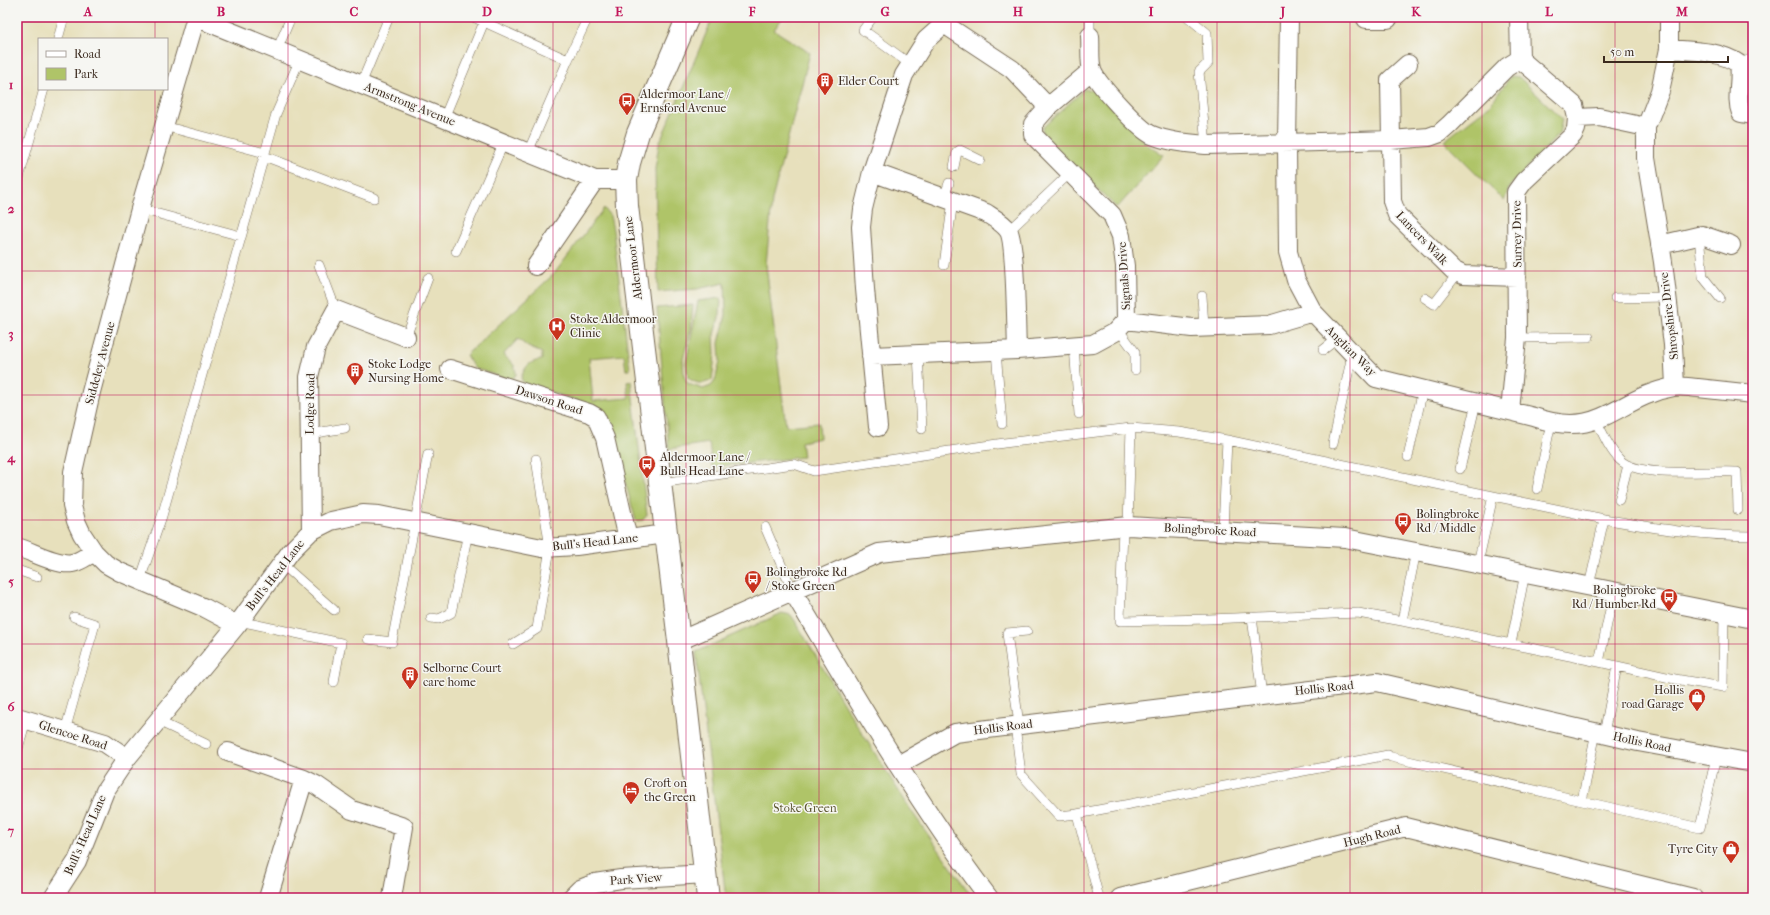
<svg xmlns="http://www.w3.org/2000/svg" width="1770" height="915" viewBox="0 0 1770 915" font-family="'IM FELL French Canon',serif">
<style>
.green{fill:#afc468;stroke:#757743}
.lines{fill:none;stroke-linecap:round;stroke-linejoin:round}
.service-casing{stroke:#776a55;stroke-width:10}
.minor-casing{stroke:#776a55;stroke-width:20}
.tertiary-casing{stroke:#776a55;stroke-width:24}
.service{stroke:#fff;stroke-width:9}
.minor{stroke:#fff;stroke-width:18}
.tertiary{stroke:#fff;stroke-width:22}
.grid{fill:none;stroke:#c2185b;stroke-width:1;stroke-opacity:0.55}
.labels{text-anchor:middle;stroke-width:3;stroke-linejoin:round;paint-order:stroke}
.poi-label{font-size:12px;fill:#3b2a1e;stroke:#f6f6f2;text-anchor:start}
.street-label{font-size:12px;fill:#3b2a1e;stroke:#f6f6f2}
.park-label{font-size:12px;fill:#5e5834;stroke:#f6f6f2}
.neatline{fill:none;stroke:#c2185b;stroke-width:1.5}
.grid-label{font-size:13px;text-anchor:middle;font-weight:bold;fill:#c2185b}
</style>
<rect width="100%" height="100%" fill="#f6f6f2"/>
<filter id="ink" filterUnits="userSpaceOnUse"><feTurbulence type="fractalNoise" baseFrequency=".025" numOctaves="2"/><feDisplacementMap in="SourceGraphic" scale="8" xChannelSelector="R" yChannelSelector="G"/><feConvolveMatrix kernelMatrix="1 2 1 2 8 2 1 2 1" color-interpolation-filters="sRGB"/></filter>
<filter id="wash" filterUnits="userSpaceOnUse"><feTurbulence type="fractalNoise" baseFrequency=".012" numOctaves="4" result="noise"/><feDisplacementMap in="SourceGraphic" scale="16" xChannelSelector="R" yChannelSelector="G"/><feGaussianBlur stdDeviation="0.9" result="paint"/><feColorMatrix in="noise" values="0 0 0 0 0 0 0 0 0 0 0 0 0 0 0 0 0 1.4 0 .05"/><feComposite in="paint" operator="in"/></filter>
<g filter="url(#wash)">
<rect width="100%" height="100%" fill="#e7e0bc"/>
<path class="green" d="M713,17H783L774,30L810,53L772,200L766,265L786,426L819,423L820,438L801,442L803,457L712,467L709,443L669,449L657,308L693,305L691,329L683,359L684,376L688,384L703,389L711,386L715,381L720,361L719,343L726,315L725,283L697,289L658,292L655,169L659,144Z
M1511,76L1519,77L1562,119L1559,134L1510,186L1504,201L1444,141L1489,106Z
M1085,89L1096,91L1149,146L1164,155L1117,208L1044,137L1042,128Z
M604,208L610,216L613,230L630,370H626L624,355L589,358L593,401L629,398L627,382L631,381L647,515L643,520L636,521L608,420L603,411L595,406L524,384L521,378C525,366 530,361 542,360V353L528,347L518,339L503,355C511,361 516,365 516,375L510,380L474,368L466,355L554,274Z
M721,298L720,314L714,334L715,355L712,380C702,385 697,384 688,378L686,363L698,301Z
M782,613L791,615L797,624L847,709L912,812L973,898H726L696,652Z"/>
</g>
<g filter="url(#ink)">
<g class="lines">
<defs>
<path id="service" d="M473,17L568,60L588,17
M873,17L863,30L910,64
M1090,17V36
M1188,17L1207,33L1208,63L1199,72L1206,145
M58,39L64,17
M277,50L291,17
M1739,64L1753,58
M361,84L389,17
M444,118L484,22
M164,126L265,153
M528,152L568,60
M264,156L374,198
M954,167L957,152L960,150L980,160
M17,185L44,89
M944,198L949,183
M140,209L241,236
M1009,231L1070,173
M1699,236L1703,277L1720,298
M456,251L504,142
M319,265L336,310
M944,265L953,201
M1202,296L1204,327
M1425,298L1434,304L1458,273
M1615,298L1666,297
M1118,329L1135,352V370
M406,337L428,278
M1517,338L1589,337
M1074,346L1079,414
M1323,350L1337,339
M996,351L1002,424
M918,354L922,429
M1596,420C1603,433 1609,450 1620,460C1640,479 1709,470 1737,472L1738,510
M310,434L345,428
M1333,444L1352,355
M1408,457L1423,389
M1460,469L1476,403
M660,483L794,464L814,471L1004,443L1131,428
M1537,489L1551,423
M1619,500L1628,465
M1123,526L1120,621L1209,619L1358,613L1402,621
M1128,526L1131,428L1179,432L1227,440
M765,527L793,592
M1223,530L1227,440L1493,496
M1416,551L1402,621L1511,644L1525,573
M1478,563L1493,496L1604,519
M282,564L334,610
M17,570L37,577
M140,580L162,516L276,114L300,59
M1589,586L1604,519C1653,528 1702,536 1753,536
M1252,617L1262,696
M431,618L439,619L451,613L468,533
M239,621L341,643L334,682
M368,639L392,642L428,454
M513,644L537,629L550,548L536,459
M1511,644L1599,662L1614,591
M1599,662L1675,679L1723,687L1724,613
M158,721L206,744
M1015,725L1021,774L1059,816L1077,814L1099,898
M1019,725L1007,633L1027,631
M65,731L95,624L74,617
M1604,734L1617,666
M17,752L26,720
M1391,757L1582,801L1596,732
M1582,801L1700,828L1716,757
M1077,814L1388,755"/>
<path id="minor" d="M195,17L595,180H626
M196,17L143,198L91,392L73,472L72,506L76,521L82,534L94,552L106,564L120,572L205,608L237,625
M1289,17L1287,143L1288,252L1296,280L1313,312L1376,378L1534,417C1602,441 1616,397 1674,387C1682,385 1691,388 1698,388C1717,390 1735,392 1753,394
M1669,17V49L1660,91L1646,127V158L1663,262L1673,345L1675,386
M1366,19H1388V17
M944,24L1012,69L1048,107
M1090,36C1091,46 1089,60 1092,70C1096,83 1140,130 1152,135C1169,142 1187,143 1206,145L1391,140L1429,137L1440,133L1449,125L1507,67L1520,59
M1669,49C1692,51 1719,50 1739,64C1742,80 1735,98 1741,113L1752,115
M1408,64L1390,80L1392,201L1397,215L1453,270L1463,275L1517,277
M1577,118L1599,117L1646,127
M872,172L986,213C994,218 1003,223 1008,230C1016,241 1016,331 1017,350
M1660,245L1702,235L1731,245
M536,266L595,180
M1126,320L1192,328L1269,325L1313,312
M871,356L1017,350L1093,344L1115,332L1126,320L1125,266L1121,236L1112,215L1033,135V124L1048,107L1092,70
M450,369L589,413L596,417L605,438L628,539
M1510,411L1517,338L1516,192L1524,181L1573,135L1576,129L1577,118L1574,105L1520,59L1519,17
M878,427L865,289L861,227L863,209L872,172L904,75L926,40L944,24L947,17
M311,531L309,377L316,347L336,310L406,337
M17,547C31,551 58,566 72,563C80,562 87,556 94,552
M793,592C855,696 916,801 989,898
M679,641L879,553L1128,526L1345,538L1753,619
M17,717L105,743L127,758
M228,752L304,779L316,785L352,810L404,827L392,898
M898,765L955,733L1377,682L1638,742L1753,763
M53,898L77,861L105,791L127,758L237,625L291,551L311,531L331,521L363,514L379,515L542,548L576,546L666,534
M268,898L304,779
M571,898L580,889L595,883L621,879L706,874
M1120,898L1406,827L1693,898"/>
<path id="tertiary" d="M688,17L638,133L629,163L626,180L627,206L679,641L708,898"/>
</defs>
<use href="#service" class="service-casing"/>
<use href="#minor" class="minor-casing"/>
<use href="#tertiary" class="tertiary-casing"/>
<use href="#service" class="service"/>
<use href="#minor" class="minor"/>
<use href="#tertiary" class="tertiary"/>
</g>
</g>
<path class="grid" d="M155,17V39M288,17V898M420,17V898M553,17V898M686,17V898M819,17V898M951,17V898M1084,17V898M1217,17V898M1350,17V898M1482,17V898M1615,17V898M155,89V898M17,146H1753M17,271H1753M17,395H1753M17,520H1753M17,644H1753M17,769H1753"/>
<defs>
<symbol id="building-pin" viewBox="-11 -11 22 30"><path d="M0 17L-7.5 6A9.5 9.5 0 1 1 7.5 6Z" fill="#c8321e" stroke="#f6f6f2"/><path d="M-4-6H4V6H1V3H-1V6H-4ZM-2.5-4.3h1.7v1.8h-1.7ZM.8-4.3h1.7v1.8H.8ZM-2.5-1h1.7V.8h-1.7ZM.8-1h1.7V.8H.8Z" fill="#fff"/></symbol>
<symbol id="bus-pin" viewBox="-11 -11 22 30"><path d="M0 17L-7.5 6A9.5 9.5 0 1 1 7.5 6Z" fill="#c8321e" stroke="#f6f6f2"/><path d="M-5-6H5V4H4V6H2V4H-2V6H-4V4H-5ZM-3.5-4V0h7V-4ZM-3.5 1.2v1.5H-2V1.2ZM2 1.2v1.5H3.5V1.2Z" fill="#fff"/></symbol>
<symbol id="hospital-pin" viewBox="-11 -11 22 30"><path d="M0 17L-7.5 6A9.5 9.5 0 1 1 7.5 6Z" fill="#c8321e" stroke="#f6f6f2"/><path d="M-5-5h3v3.5h4V-5h3V5h-3V1.5h-4V5h-3Z" fill="#fff"/></symbol>
<symbol id="shop-pin" viewBox="-11 -11 22 30"><path d="M0 17L-7.5 6A9.5 9.5 0 1 1 7.5 6Z" fill="#c8321e" stroke="#f6f6f2"/><path d="M-5-2.5h2.3a2.7 3.5 0 0 1 5.4 0H5L5.5 6h-11ZM-1.5-2.5h3a1.5 2.3 0 0 0-3 0Z" fill="#fff"/></symbol>
<symbol id="hotel-pin" viewBox="-11 -11 22 30"><path d="M0 17L-7.5 6A9.5 9.5 0 1 1 7.5 6Z" fill="#c8321e" stroke="#f6f6f2"/><path d="M-6-4.5h1.5V1H6V5H4.5V3h-9V5H-6ZM-4 0a1.8 1.8 0 1 1 3.6 0ZM.5 0V-2.5h3Q6-2.5 6 0Z" fill="#fff"/></symbol>
</defs>
<g fill-rule="evenodd">
<use href="#building-pin" x="815" y="71" width="20" height="27"/>
<use href="#bus-pin" x="617" y="91" width="20" height="27"/>
<use href="#hospital-pin" x="547" y="316" width="20" height="27"/>
<use href="#building-pin" x="345" y="361" width="20" height="27"/>
<use href="#bus-pin" x="637" y="454" width="20" height="27"/>
<use href="#bus-pin" x="1393" y="511" width="20" height="27"/>
<use href="#bus-pin" x="743" y="569" width="20" height="27"/>
<use href="#bus-pin" x="1659" y="587" width="20" height="27"/>
<use href="#building-pin" x="400" y="665" width="20" height="27"/>
<use href="#shop-pin" x="1687" y="687" width="20" height="27"/>
<use href="#hotel-pin" x="621" y="780" width="20" height="27"/>
<use href="#shop-pin" x="1721" y="839" width="20" height="27"/>
</g>
<g class="labels">
<g class="poi-label">
<text x="838" y="85">Elder Court</text>
<text x="640" y="98">Aldermoor Lane /<tspan x="640" dy="14">Ernsford Avenue</tspan></text>
<text x="570" y="323">Stoke Aldermoor<tspan x="570" dy="14">Clinic</tspan></text>
<text x="368" y="368">Stoke Lodge<tspan x="368" dy="14">Nursing Home</tspan></text>
<text x="660" y="461">Aldermoor Lane /<tspan x="660" dy="14">Bulls Head Lane</tspan></text>
<text x="1416" y="518">Bolingbroke<tspan x="1416" dy="14">Rd / Middle</tspan></text>
<text x="766" y="576">Bolingbroke Rd<tspan x="766" dy="14">/ Stoke Green</tspan></text>
<text x="1656" y="594" text-anchor="end">Bolingbroke<tspan x="1656" dy="14">Rd / Humber Rd</tspan></text>
<text x="423" y="672">Selborne Court<tspan x="423" dy="14">care home</tspan></text>
<text x="1684" y="694" text-anchor="end">Hollis<tspan x="1684" dy="14">road Garage</tspan></text>
<text x="644" y="787">Croft on<tspan x="644" dy="14">the Green</tspan></text>
<text x="1718" y="853" text-anchor="end">Tyre City</text>
</g>
<g class="street-label">
<text transform="translate(410 104) rotate(22)" y="4">Armstrong Avenue</text>
<text transform="translate(1517 234) rotate(-91)" y="4">Surrey Drive</text>
<text transform="translate(1422 238) rotate(46)" y="4">Lancers Walk</text>
<text transform="translate(633 258) rotate(-97)" y="4">Aldermoor Lane</text>
<text transform="translate(1124 276) rotate(-94)" y="4">Signals Drive</text>
<text transform="translate(1669 316) rotate(-97)" y="4">Shropshire Drive</text>
<text transform="translate(1351 351) rotate(45)" y="4">Anglian Way</text>
<text transform="translate(100 363) rotate(-75)" y="4">Siddeley Avenue</text>
<text transform="translate(549 400) rotate(18)" y="4">Dawson Road</text>
<text transform="translate(310 404) rotate(-89)" y="4">Lodge Road</text>
<text transform="translate(1210 530) rotate(3)" y="4">Bolingbroke Road</text>
<text transform="translate(595 542) rotate(-6)" y="4">Bull's Head Lane</text>
<text transform="translate(275 575) rotate(-52)" y="4">Bull's Head Lane</text>
<text transform="translate(1324 688) rotate(-6)" y="4">Hollis Road</text>
<text transform="translate(1003 727) rotate(-7)" y="4">Hollis Road</text>
<text transform="translate(73 735) rotate(18)" y="4">Glencoe Road</text>
<text transform="translate(1642 742) rotate(12)" y="4">Hollis Road</text>
<text transform="translate(85 835) rotate(-66)" y="4">Bull's Head Lane</text>
<text transform="translate(1372 836) rotate(-14)" y="4">Hugh Road</text>
<text transform="translate(636 879) rotate(-4)" y="4">Park View</text>
</g>
<g class="park-label">
<text x="805" y="812">Stoke Green</text>
</g>
</g>
<rect width="1770" height="915" fill="none" stroke="#f6f6f2" stroke-width="44"/>
<rect x="38" y="38" width="130" height="52" fill="#f6f6f2" stroke="#aba49d"/>
<rect x="46" y="51" width="20" height="6" fill="#ffffff" stroke="#aba49d"/>
<text x="74" y="58" font-size="12" fill="#3b2a1e">Road</text>
<rect x="46" y="68" width="20" height="12" fill="#afc468" stroke="#aba49d"/>
<text x="74" y="78" font-size="12" fill="#3b2a1e">Park</text>
<path d="M1604 56v6h124v-6" fill="none" stroke="#3b2a1e" stroke-width="2"/>
<text x="1610" y="56" font-size="12" fill="#3b2a1e" stroke="#f6f6f2" stroke-width="3" paint-order="stroke">50 m</text>
<rect x="22" y="22" width="1726" height="871" class="neatline"/>
<g class="grid-label">
<text x="88" y="16">A</text>
<text x="221" y="16">B</text>
<text x="354" y="16">C</text>
<text x="487" y="16">D</text>
<text x="619" y="16">E</text>
<text x="752" y="16">F</text>
<text x="885" y="16">G</text>
<text x="1018" y="16">H</text>
<text x="1151" y="16">I</text>
<text x="1283" y="16">J</text>
<text x="1416" y="16">K</text>
<text x="1549" y="16">L</text>
<text x="1682" y="16">M</text>
<text x="11" y="89">1</text>
<text x="11" y="213">2</text>
<text x="11" y="338">3</text>
<text x="11" y="462">4</text>
<text x="11" y="586">5</text>
<text x="11" y="711">6</text>
<text x="11" y="835">7</text>
</g>
</svg>
